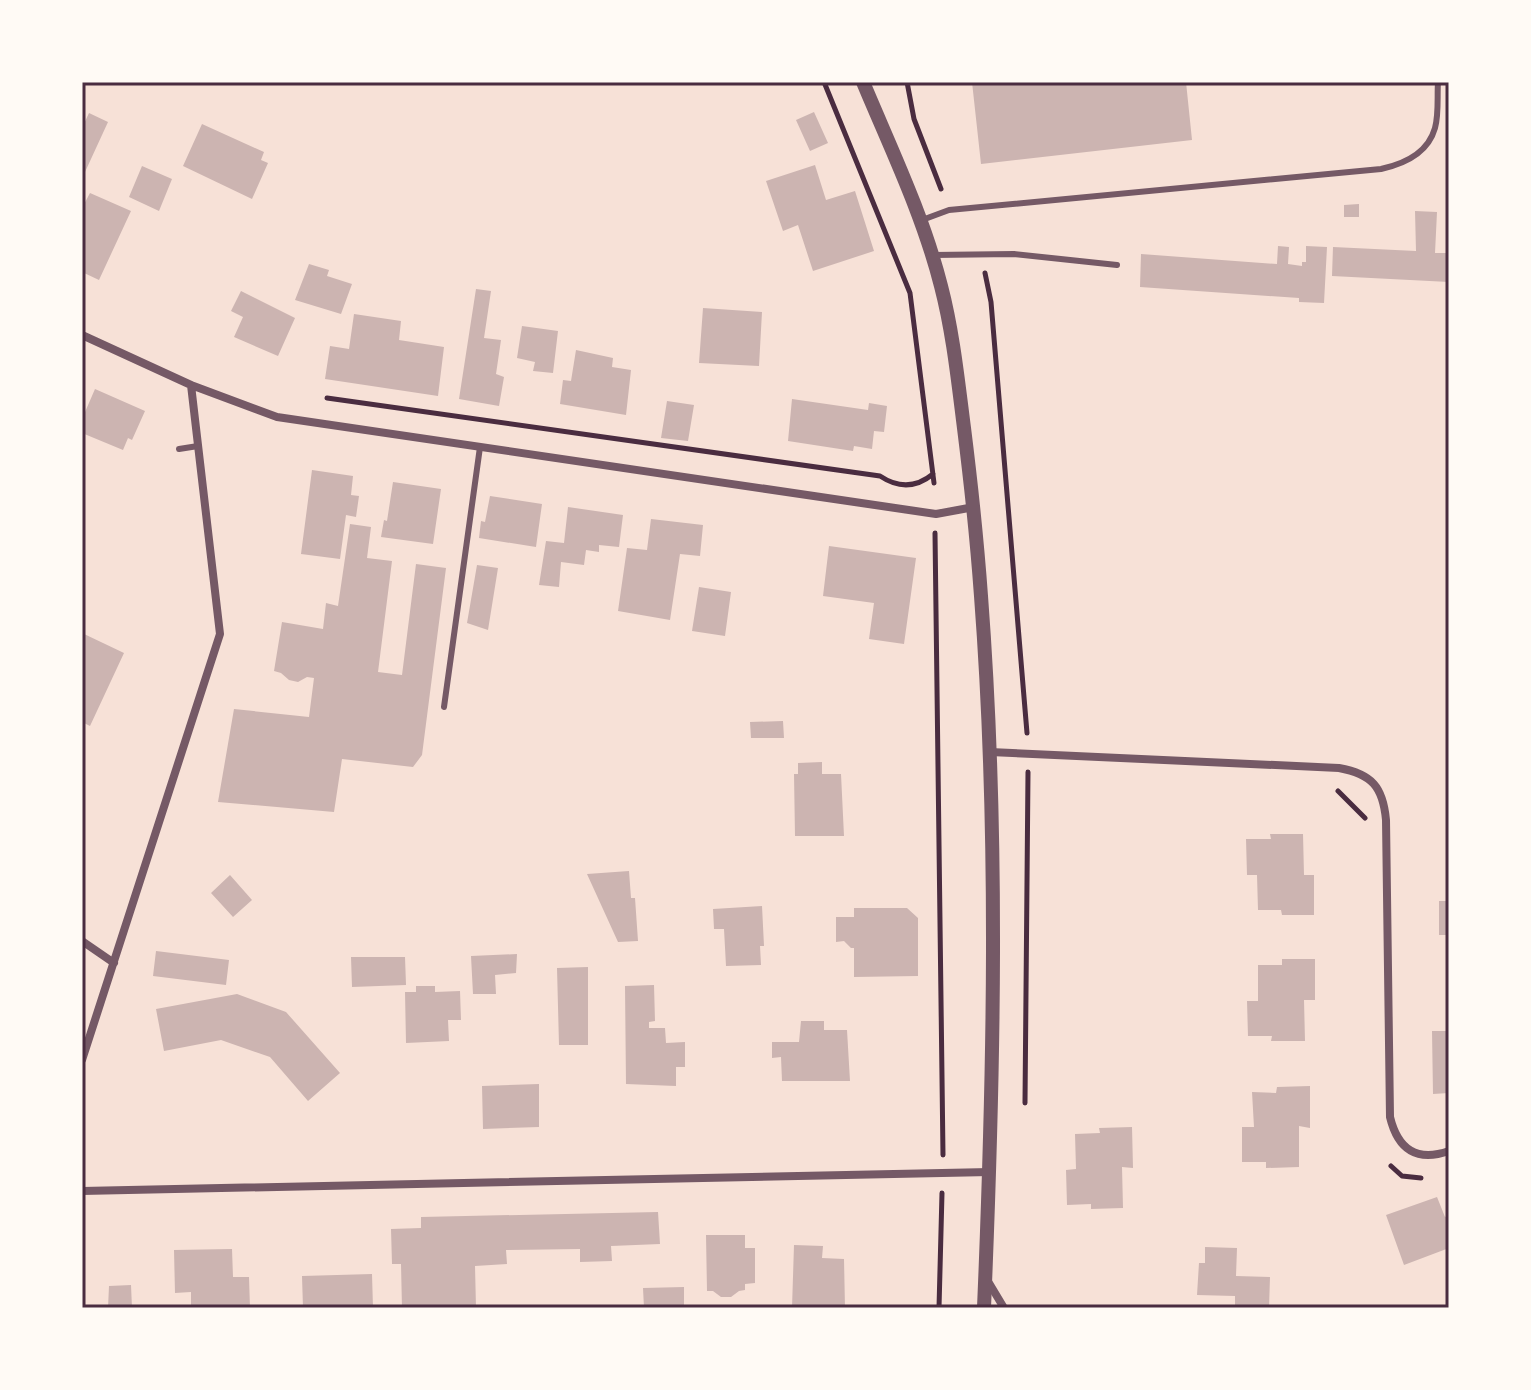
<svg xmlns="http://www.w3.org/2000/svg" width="1531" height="1390" viewBox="0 0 1531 1390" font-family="'Source Sans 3',sans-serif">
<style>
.building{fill:#ccb4b1}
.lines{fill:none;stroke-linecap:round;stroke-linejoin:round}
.path{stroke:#4a2c40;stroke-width:5}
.service{stroke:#755966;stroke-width:6}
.minor{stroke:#755966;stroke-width:8}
.tertiary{stroke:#755966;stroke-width:14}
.neatline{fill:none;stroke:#4a2c40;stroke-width:3}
</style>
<rect width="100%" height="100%" fill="#f7e1d7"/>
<path class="building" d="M972,82H1186L1192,140L981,164Z
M814,112L828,143L810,151L796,120Z
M89,113L108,122L85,172L82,170V128Z
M202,124L264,152L261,160L268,163L252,199L183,166Z
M815,165L826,200L855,191L874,251L813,271L798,225L783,231L766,181Z
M142,166L172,179L159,211L129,197Z
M90,193L131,211L99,280L82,272V208Z
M1359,204V217H1344V205Z
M1415,211L1437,212L1435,253H1449V282L1332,276L1333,247L1416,251Z
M1278,246L1289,247L1288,264L1302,266V262H1306V246L1327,247L1324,303L1299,302V298L1140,287L1141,254L1277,264Z
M309,264L329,270L327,276L352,284L341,314L295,300Z
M476,289L491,291L484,338L501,340L496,374L504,377L499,406L459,399Z
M241,291L295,318L278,356L234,337L243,317L231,311Z
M703,308L762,312L759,366L699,363Z
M354,314L401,321L399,340L444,347L438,396L325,379L330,346L349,349Z
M522,326L558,331L553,373L533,371L535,362L517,358Z
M576,350L613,358L612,367L631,370L626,415L560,404L563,380L571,381Z
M95,389L145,411L132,440L128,438L123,450L82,433V419Z
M792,399L868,410L869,403L887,406L884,432L874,431L872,449L854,446L853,451L788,441Z
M667,401L694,405L688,441L661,438Z
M312,470L353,476L351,495L359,496L356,517L346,515L340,559L301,554Z
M393,482L441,489L433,544L381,537L384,520L387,521Z
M490,496L542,504L536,547L479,538L481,521L485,522Z
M568,507L623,515L619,547L599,545V552L586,550L584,565L561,562L559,587L539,585L546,541L564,543Z
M651,519L703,525L700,556L680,554L670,620L618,611L627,548L647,550Z
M350,524L371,527L367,558L392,561L378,672L402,675L416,564L446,568L422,755L413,767L342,759L334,812L218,802L234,709L309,717L314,678L307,677L298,682L289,680L281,673L274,671L282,622L323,629L326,603L338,606Z
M829,546L916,558L904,644L869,639L874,603L823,596Z
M477,565L498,568L488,630L467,623Z
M699,587L731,592L725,636L692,631Z
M82,633L124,653L90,726L82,722Z
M783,721L784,738H751L750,722Z
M822,762V774H841L844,836H795L794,774H798V763Z
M1270,834H1303L1304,875H1314V915H1282L1281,910H1258L1257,875H1247L1246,839H1271Z
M629,871L631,898H635L638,941L618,942L587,874Z
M230,875L252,900L233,917L211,893Z
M1439,901H1449V935H1439Z
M762,906L764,946H760L761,965L726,966L724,929H714L713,909Z
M854,908H907L918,918V976L854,977V948H851L844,941L836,942V917H854Z
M156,951L229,960L226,985L153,976Z
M517,954L516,973L495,975L496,994H473L471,956Z
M351,957H405L406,985L352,987Z
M1282,959H1315V1000H1304L1305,1041H1271L1272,1036H1248L1247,1001H1258V965H1282Z
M588,967V1045H559L557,968Z
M654,985L655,1021L649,1022V1028H665L666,1043L685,1042V1067H676V1086L626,1084L625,986Z
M416,986H435V992L460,991L461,1020H448L449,1041L406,1043L405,992H416Z
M237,994L286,1012L340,1073L308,1101L270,1057L221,1040L164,1051L156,1009Z
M801,1021H824V1030H847L850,1081H782L781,1057L772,1058V1042H799Z
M1432,1031H1449V1093L1433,1094Z
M539,1084V1127L483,1129L482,1086Z
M1310,1086V1128L1299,1126V1167L1266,1168V1162H1242V1127H1254L1252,1092L1276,1093L1277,1087Z
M1132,1127L1133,1168L1122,1167L1123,1208L1091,1209V1204L1067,1205L1066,1170L1076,1169L1075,1134L1100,1133L1099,1128Z
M1437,1197L1445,1217L1449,1215V1248L1404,1265L1386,1215Z
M658,1212L660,1244L611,1246L612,1261L580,1262V1249L506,1250L507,1264L475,1266L476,1308H402L401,1264H392L391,1229L421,1228V1217Z
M706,1235H745V1248H755V1283L745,1284V1290L739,1291L731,1297H721L713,1291H707Z
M794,1245L823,1246L822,1258L844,1259L845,1308H792Z
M1205,1247L1237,1248L1236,1276L1270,1277L1269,1308H1235V1296L1197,1295L1199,1263H1205Z
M232,1249L233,1277H249L250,1308H191V1292L175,1293L174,1250Z
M372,1274L373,1308H303L302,1276Z
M131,1285L132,1308H108L109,1286Z
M684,1287V1308H644L643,1288Z"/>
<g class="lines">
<path class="path" d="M824,82L910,293L934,483
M907,82L914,119L941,189
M985,273L991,302L1027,733
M327,398L880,476C898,488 916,488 933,474
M935,533L943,1155
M1338,791L1365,818
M1025,1103L1028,772
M1391,1166L1402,1176L1421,1178
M939,1308L942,1193"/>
<path class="service" d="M922,220L949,210L1381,169C1404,164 1428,153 1435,128C1439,114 1437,96 1438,82
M933,255L1014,254L1117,265
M179,449L198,446
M444,707L480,447"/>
<path class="minor" d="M82,335L191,385L277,417L936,514L974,507
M990,752L1339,768C1372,774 1383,787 1386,820L1390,1117C1398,1150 1417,1162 1449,1151
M82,941L114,963
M82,1060L220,634L191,385
M82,1191L990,1172
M986,1278L1004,1308"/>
<path class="tertiary" d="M863,82C891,149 923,215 941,286C953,332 958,381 964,428C971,484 977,540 981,596C999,833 994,1070 984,1308"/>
</g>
<rect width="1531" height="1390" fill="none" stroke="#fffaf5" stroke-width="168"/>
<rect x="84" y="84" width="1363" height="1222" class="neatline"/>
</svg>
